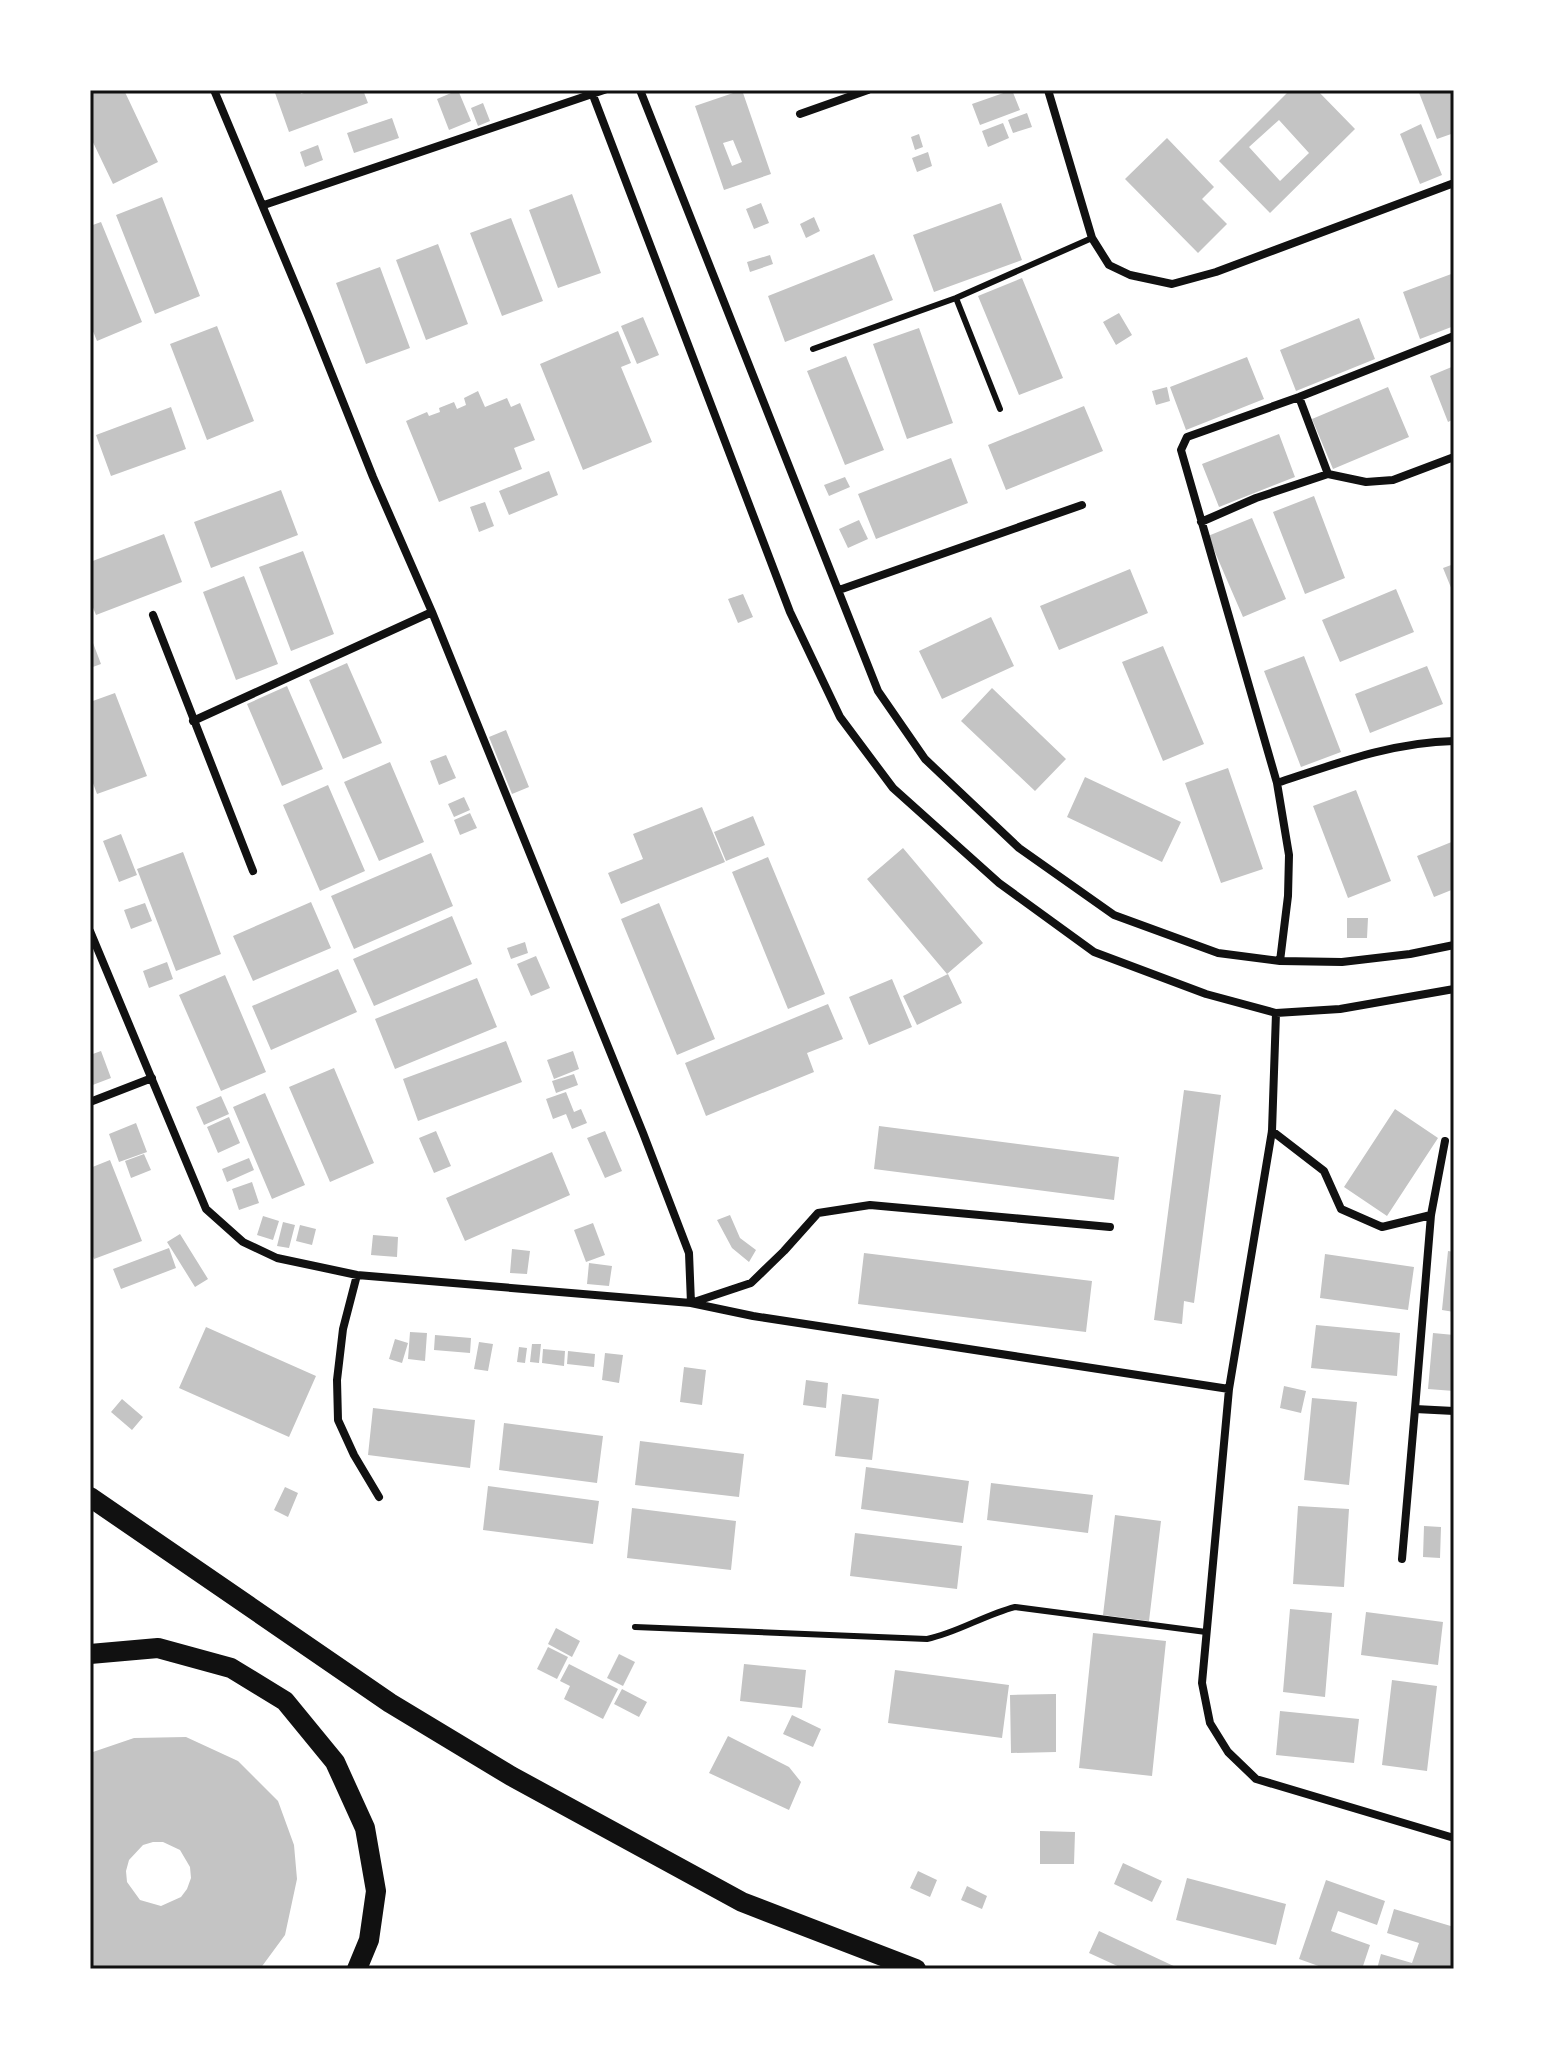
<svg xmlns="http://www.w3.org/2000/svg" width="1544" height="2059" viewBox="0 0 1544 2059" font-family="'Fira Sans',sans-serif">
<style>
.building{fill:#c4c4c4;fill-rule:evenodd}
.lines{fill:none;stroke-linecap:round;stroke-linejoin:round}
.service{stroke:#111;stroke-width:6}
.minor{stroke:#111;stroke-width:8}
.primary{stroke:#111;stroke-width:20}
.neatline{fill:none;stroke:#111;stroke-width:3}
</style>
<rect width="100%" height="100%" fill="#fff"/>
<path class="building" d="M90,90H124L158,162L113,184L90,136Z
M274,90H299L301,94L313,90H363L368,103L289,132Z
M458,90L471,121L449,130L437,99Z
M742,90L771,174L724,190L695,106ZM733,140L742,162L732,166L723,143Z
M1012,90L1020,110L980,125L972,104Z
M1290,90H1317L1355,129L1270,213L1219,161ZM1279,120L1309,153L1280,181L1249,147Z
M1418,90H1454V133L1437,139Z
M483,103L490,121L478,126L471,108Z
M1027,113L1032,127L1013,133L1008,120Z
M392,118L399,138L354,153L347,133Z
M1003,123L1009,138L988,147L982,131Z
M1421,124L1442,175L1420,184L1400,134Z
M919,134L923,147L915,150L911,137Z
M1167,138L1214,187L1202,199L1227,224L1198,253L1125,179Z
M318,145L323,160L305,167L300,152Z
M928,152L932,166L917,172L912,158Z
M572,194L601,273L558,288L529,210Z
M162,197L200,296L155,314L116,215Z
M761,203L769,223L754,229L746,209Z
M1001,203L1022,260L934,292L913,235Z
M814,217L820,231L806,238L800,224Z
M511,218L543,301L502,316L470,233Z
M101,222L142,322L97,341L90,324V226Z
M438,244L468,324L426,340L396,260Z
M874,254L893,300L785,342L768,296Z
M770,255L773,264L750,272L747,262Z
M380,267L410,348L366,364L336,283Z
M1454,273V326L1420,339L1403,292Z
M1022,278L1063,378L1019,395L978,296Z
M1119,313L1132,335L1116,345L1103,322Z
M643,317L659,355L637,364L621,326Z
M1359,318L1375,359L1296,391L1280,350Z
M217,326L254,421L207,440L170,344Z
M919,328L953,423L907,439L873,344Z
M618,331L631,363L621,367L652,442L583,470L540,364Z
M846,356L884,450L845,465L807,371Z
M1247,357L1264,399L1186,430L1170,387Z
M1454,366V419L1448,422L1430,376Z
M1167,387L1170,401L1156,405L1152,391Z
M1388,387L1409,437L1333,469L1312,419Z
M478,391L485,407L507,398L511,407L520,403L535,440L514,448L522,469L439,502L406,421L427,412L429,416L440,412L439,408L454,402L457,409L466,405L464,398Z
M1084,406L1103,451L1006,490L988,445Z
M171,407L186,449L111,476L96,435Z
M1279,434L1295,477L1219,507L1202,464Z
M951,458L968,503L876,539L858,494Z
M549,471L558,495L509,515L499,491Z
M845,477L850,487L829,496L824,485Z
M281,490L298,535L211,568L194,522Z
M1314,496L1345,578L1305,594L1273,512Z
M485,502L494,526L479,532L470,507Z
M1252,518L1286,599L1243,617L1208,536Z
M859,520L868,539L848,548L839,529Z
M164,534L182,582L96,615L90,600V562Z
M303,551L334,634L291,651L259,567Z
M1454,564V595L1443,568Z
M1130,569L1148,613L1059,650L1040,606Z
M244,576L278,664L236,680L203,592Z
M1396,589L1414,632L1340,662L1322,620Z
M743,594L753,617L738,623L728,599Z
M991,617L1014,666L942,699L919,651Z
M90,635L101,664L90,668Z
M1163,646L1204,744L1163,761L1122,662Z
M1304,656L1341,752L1301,767L1264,671Z
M347,663L382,743L343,759L309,680Z
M1427,666L1443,704L1370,733L1355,694Z
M287,686L323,769L282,786L247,704Z
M992,688L1066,759L1035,791L961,721Z
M115,693L147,776L97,794L90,775V702Z
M506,730L529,787L512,794L489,737Z
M446,755L456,778L439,785L430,761Z
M390,762L424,842L379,861L344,782Z
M1228,768L1263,869L1221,883L1185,783Z
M1085,777L1181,822L1162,862L1067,817Z
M328,785L365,871L320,891L283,805Z
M1356,790L1391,881L1348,898L1313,806Z
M464,797L470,810L454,817L448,804Z
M702,807L725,862L621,904L608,873L643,859L633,834Z
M470,813L477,828L460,835L454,820Z
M753,816L765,845L726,861L714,832Z
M121,834L137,875L119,882L103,841Z
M1454,841V889L1434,897L1417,856Z
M903,848L983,943L947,974L867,879Z
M183,852L221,954L176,971L137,869Z
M431,853L453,906L354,949L331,896Z
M768,857L825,994L788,1009L732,872Z
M311,902L331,948L253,981L233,936Z
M145,903L152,921L131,929L124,910Z
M659,903L715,1039L677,1055L621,919Z
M452,916L472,964L374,1006L353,959Z
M1347,918H1368L1367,938H1347Z
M525,942L528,953L511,959L507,948Z
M536,956L550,988L531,996L517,964Z
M167,962L173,979L149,988L143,971Z
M338,969L357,1012L271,1050L252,1006Z
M948,974L962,1003L917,1025L903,996Z
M225,975L266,1072L221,1091L179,995Z
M477,978L497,1027L395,1069L375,1019Z
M892,979L912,1027L869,1045L849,997Z
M828,1004L843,1039L807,1053L814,1072L706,1116L685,1063Z
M506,1041L522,1082L418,1121L403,1079Z
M101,1051L111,1078L90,1086V1055Z
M573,1051L579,1069L554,1079L547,1060Z
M334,1068L374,1163L330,1182L289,1087Z
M574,1074L578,1085L556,1093L552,1081Z
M1184,1090L1221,1095L1194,1303L1184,1301L1182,1324L1154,1320Z
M566,1092L574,1112L581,1109L587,1123L572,1129L566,1114L553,1119L546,1099Z
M265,1093L305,1185L272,1199L233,1107Z
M221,1096L229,1114L204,1125L196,1107Z
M1395,1109L1438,1138L1387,1216L1344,1187Z
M229,1117L240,1143L218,1153L207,1127Z
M136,1123L147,1152L119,1162L109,1134Z
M879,1126L1119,1157L1114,1200L874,1169Z
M436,1131L451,1166L434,1173L419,1138Z
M605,1131L622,1171L605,1178L587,1138Z
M552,1152L570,1195L465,1241L446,1198Z
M144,1154L151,1170L131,1178L125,1161Z
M249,1158L254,1170L227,1182L222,1169Z
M110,1160L142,1241L94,1259L90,1249V1168Z
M252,1182L259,1203L239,1210L232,1189Z
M730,1215L740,1238L756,1250L749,1262L732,1248L717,1220Z
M263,1216L279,1221L273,1240L257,1235Z
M283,1222L295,1225L289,1248L277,1246Z
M593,1223L605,1255L586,1262L574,1230Z
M300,1225L316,1229L312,1245L296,1241Z
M180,1234L208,1279L195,1287L167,1242Z
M373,1235L398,1237L397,1257L371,1255Z
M169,1248L176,1268L121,1289L113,1269Z
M512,1249L530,1251L527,1274L510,1273Z
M1448,1251L1454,1252V1312L1442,1310Z
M864,1253L1092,1281L1086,1332L858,1304Z
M1325,1254L1414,1267L1408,1310L1320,1298Z
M589,1263L612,1266L609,1286L587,1284Z
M1316,1325L1400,1333L1397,1376L1311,1368Z
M206,1327L316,1376L289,1437L179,1388Z
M410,1332L427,1333L425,1361L408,1359Z
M1433,1333L1454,1335V1391L1428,1389Z
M435,1335L471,1338L470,1353L434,1350Z
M395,1339L408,1343L402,1363L389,1359Z
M479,1342L493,1344L488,1371L474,1369Z
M532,1344H541L539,1363L530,1362Z
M519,1347L527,1348L525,1363L517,1362Z
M543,1349L565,1351L564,1366L542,1363Z
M568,1351L595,1354L594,1367L567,1364Z
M605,1353L623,1355L619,1383L602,1380Z
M684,1367L706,1370L702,1405L680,1402Z
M806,1380L828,1383L826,1408L803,1405Z
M1284,1386L1306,1391L1301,1413L1280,1408Z
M842,1394L879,1399L872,1460L835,1456Z
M1312,1398L1357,1402L1349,1485L1304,1480Z
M122,1399L143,1417L132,1430L111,1412Z
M373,1408L475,1420L470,1468L368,1455Z
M504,1423L603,1436L597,1483L499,1470Z
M640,1441L744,1454L739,1497L635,1485Z
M866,1467L969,1481L963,1523L861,1509Z
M991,1483L1093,1495L1088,1533L987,1520Z
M488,1486L599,1501L593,1544L483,1530Z
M285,1487L298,1493L288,1517L274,1510Z
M1298,1506L1349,1509L1344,1587L1293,1584Z
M632,1508L736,1521L731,1570L627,1558Z
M1115,1515L1161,1521L1149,1621L1103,1615Z
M1424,1526L1441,1527L1440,1558L1423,1557Z
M855,1533L962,1546L957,1589L850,1576Z
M1290,1609L1332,1613L1325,1697L1283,1692Z
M1366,1612L1443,1622L1438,1665L1361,1655Z
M556,1628L580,1641L572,1657L548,1644Z
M1093,1633L1166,1641L1152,1776L1079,1768Z
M548,1647L568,1657L557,1679L537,1669Z
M619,1654L635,1662L623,1686L607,1678Z
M569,1664L618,1689L603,1719L564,1699L570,1686L560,1681Z
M744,1664L806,1670L802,1708L740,1701Z
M895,1670L1009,1685L1002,1738L888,1723Z
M1392,1680L1437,1686L1427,1771L1382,1765Z
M622,1689L647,1702L639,1717L614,1704Z
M1056,1694V1752L1011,1753L1010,1695Z
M1280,1711L1359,1719L1354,1763L1276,1755Z
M792,1715L821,1729L813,1747L783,1734Z
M728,1736L789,1767L801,1782L789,1810L709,1773Z
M186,1737L238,1761L278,1801L294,1845L297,1879L285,1935L260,1969H90V1753L134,1738ZM153,1842H163L180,1850L190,1867L191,1878L187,1889L181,1897L161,1906L140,1900L127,1882L126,1871L129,1860L143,1845Z
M1040,1831L1075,1832L1074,1864H1040Z
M1123,1863L1162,1881L1152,1902L1114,1884Z
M918,1871L937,1880L930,1897L910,1888Z
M1187,1878L1286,1904L1276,1945L1176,1920Z
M1326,1880L1385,1901L1377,1925L1338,1911L1331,1931L1370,1945L1362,1969H1327L1299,1959Z
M967,1886L987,1896L982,1909L961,1900Z
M1394,1909L1454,1927V1969H1377L1381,1954L1412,1963L1419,1943L1387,1933Z
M1099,1931L1180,1969H1124L1089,1953Z"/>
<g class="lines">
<path class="service" d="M956,298L1000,409
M813,349L956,298L1092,238
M635,1627L927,1639C957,1633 984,1615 1015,1607L1206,1632"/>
<path class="minor" d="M214,90L309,317L373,477L432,612L643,1133L689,1253L691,1303L751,1283L784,1251L818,1213L870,1205L1110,1227
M591,90L790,612L840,717L893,788L999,883L1094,952L1206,994L1276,1013L1340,1009L1454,989
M640,90L878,691L925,759L1019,848L1114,915L1218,953L1280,961L1342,962L1410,954L1454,945
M1048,90L1092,238L1109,265L1130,275L1172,284L1216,272L1454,183
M800,114L868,90
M264,205L604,90
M1299,397L1328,474
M1201,522L1256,498L1328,474L1366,482L1393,480L1454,457
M839,590L1082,505
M153,615L253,871
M193,721L432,612
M1277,783L1181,450L1187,437L1299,397L1454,336
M90,931L206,1209L243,1242L277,1258L357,1275L691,1303L753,1316L1229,1389
M1280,961L1288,896L1289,855L1277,783C1335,764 1393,742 1454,741
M1276,1013L1272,1131L1229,1389L1202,1683L1210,1723L1228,1752L1256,1779L1454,1838
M90,1102L152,1078
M1272,1131L1324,1171L1341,1209L1382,1227L1431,1215
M357,1275L343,1329L337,1380L338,1420L354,1455L379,1497
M1415,1409L1431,1215L1445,1141
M1402,1559L1415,1409L1454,1411"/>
<path class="primary" d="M90,1497L390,1703L511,1776L742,1902L916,1969
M90,1654L158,1648L231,1668L285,1701L335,1762L365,1828L376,1891L369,1940L357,1969"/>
</g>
<rect width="1544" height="2059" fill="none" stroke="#ffffff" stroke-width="184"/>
<rect x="92" y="92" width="1360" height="1875" class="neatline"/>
</svg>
